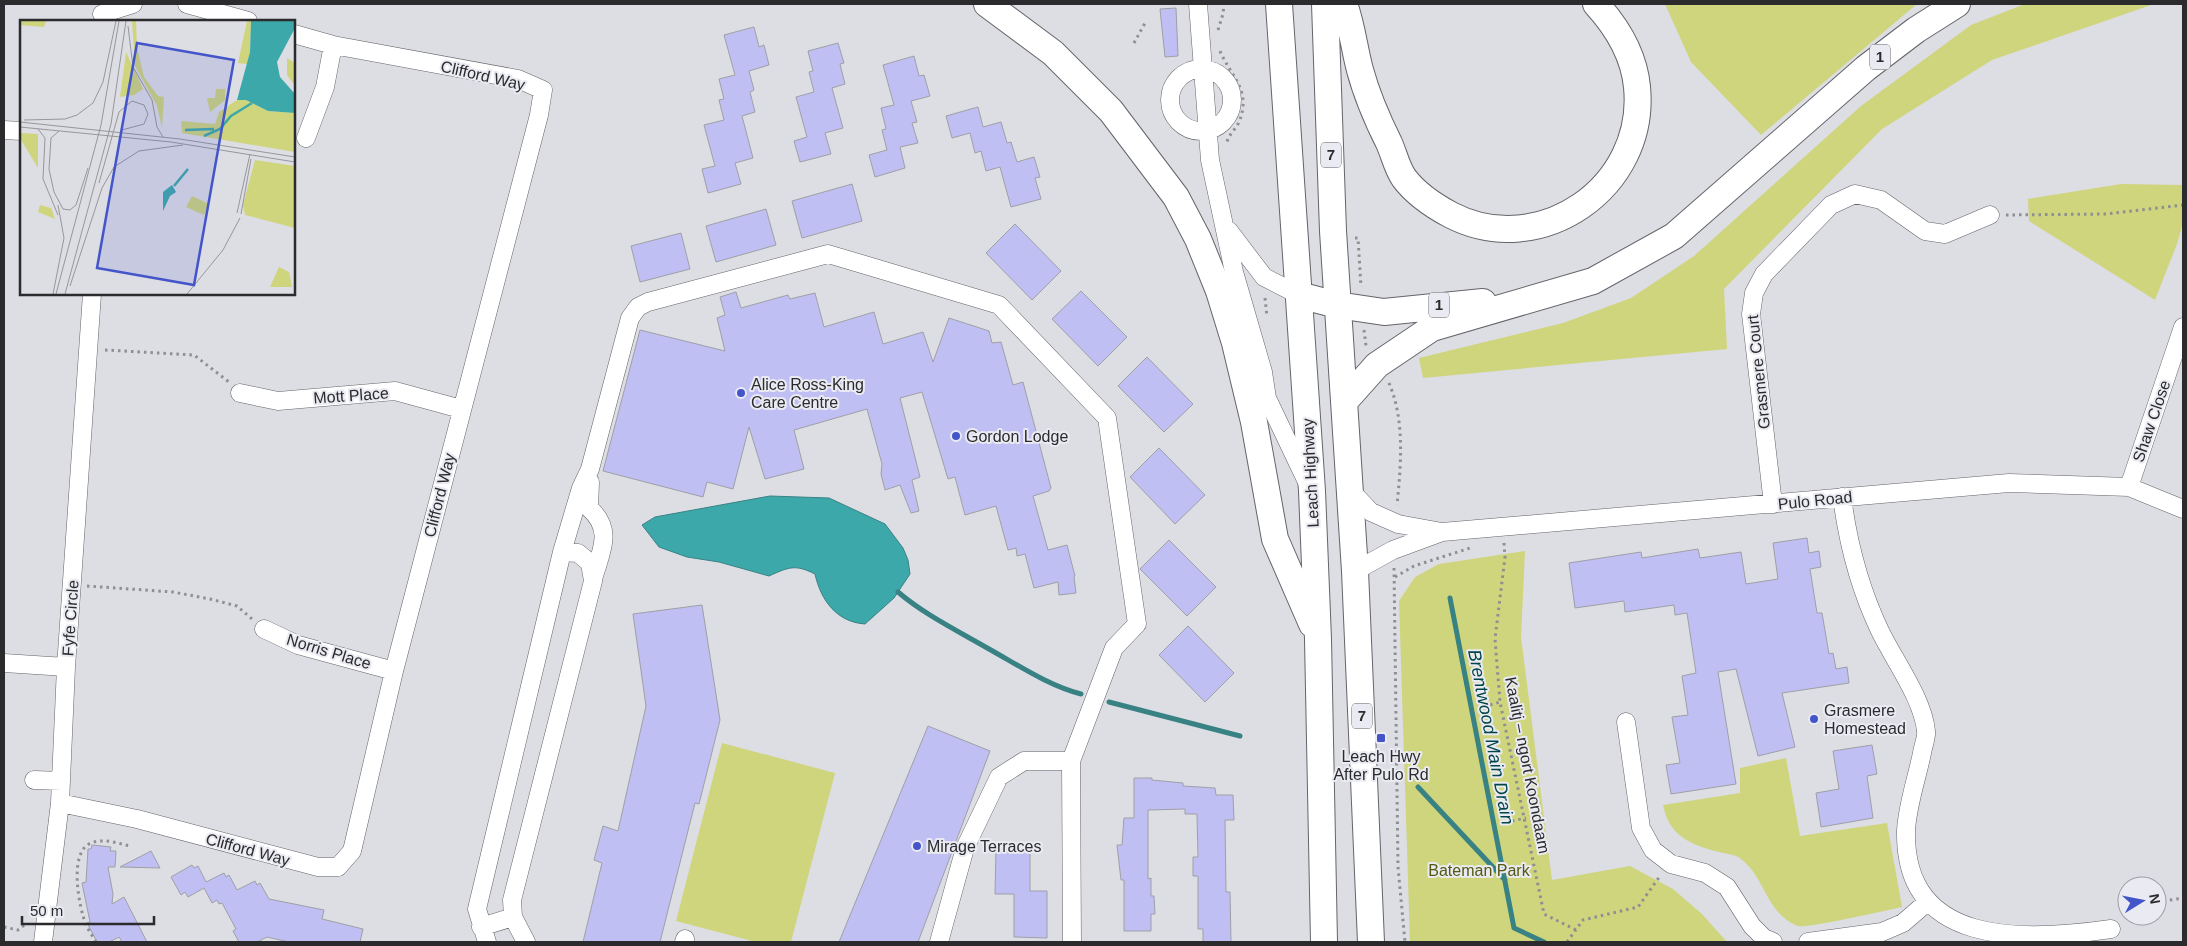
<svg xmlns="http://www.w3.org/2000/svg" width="2187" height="946" viewBox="0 0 2187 946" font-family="Helvetica,sans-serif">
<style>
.green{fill:#cfd57c}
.water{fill:#3da8aa;stroke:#388284}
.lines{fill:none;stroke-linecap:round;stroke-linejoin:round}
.stream{stroke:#388284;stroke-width:5}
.building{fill:#c0bff3;stroke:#9f9fa6}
.minor-casing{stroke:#64646a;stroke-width:19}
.highway-casing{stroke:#64646a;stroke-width:28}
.path{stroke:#8e8e93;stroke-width:3;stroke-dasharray:2.5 4;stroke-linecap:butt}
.minor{stroke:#fff;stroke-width:18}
.highway{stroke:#fff;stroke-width:26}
.poi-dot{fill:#4355c9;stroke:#eaeaf2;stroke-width:2}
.labels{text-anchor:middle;stroke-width:4;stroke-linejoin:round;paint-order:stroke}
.shield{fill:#eaeaf2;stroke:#646468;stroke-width:1}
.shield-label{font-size:15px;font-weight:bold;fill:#2b2b2d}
.street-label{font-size:16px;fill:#2b2b2d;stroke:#eaeaf2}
.poi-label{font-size:16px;fill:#2b2b2d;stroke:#eaeaf2;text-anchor:start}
.park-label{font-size:16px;fill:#555810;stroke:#eaeaf2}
.water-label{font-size:18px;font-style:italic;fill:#014547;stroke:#eaeaf2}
.inset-river{fill:none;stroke:#3da8aa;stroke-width:2.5}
.inset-road{fill:none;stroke:#96969b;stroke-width:1}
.view{fill:#4355c9;fill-opacity:0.15;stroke:#4355c9;stroke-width:2.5}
.inset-edge{fill:none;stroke:#2b2b2d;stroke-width:2.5}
</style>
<rect width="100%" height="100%" fill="#dddde4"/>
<path class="green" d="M1665,4H1917L1761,135L1691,62Z
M2025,4H2154L1992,60L1882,129L1724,289L1727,349L1423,378L1419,358L1563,323L1631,298L1694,256L1861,106L1971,25Z
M2121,184L2183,185V222L2177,244L2155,300L2029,221L2028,199Z
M1525,551L1521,637L1552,880L1630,866L1673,889L1702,914L1727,942H1410L1399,601L1415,577L1439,564Z
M722,743L835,773L791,942H756L676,921Z
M1786,758L1800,836L1887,823L1902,907C1888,910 1805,929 1798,926C1767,915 1765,877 1741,859C1735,854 1726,854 1719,852C1691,845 1669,836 1663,805L1740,793V768Z"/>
<path class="water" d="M770,496L829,498L885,524L903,548L908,560L910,574L894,598L865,624C837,622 821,601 815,574C795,564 789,567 769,576L719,562L687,557L659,547L642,525L655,517Z"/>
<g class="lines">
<path class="stream" d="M898,592C925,615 958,631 989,649C1018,665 1049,686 1081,694
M1450,598L1514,928L1544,942
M1109,702L1240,736
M1418,787L1505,880"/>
</g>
<path class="building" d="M1176,8L1178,56L1165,57L1160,9Z
M754,27L759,47L764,45L769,65L749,71L754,90L750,92L755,112L742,116L753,158L735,163L741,184L708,193L702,169L715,166L704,125L724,120L719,100L724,99L719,79L735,75L724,35Z
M838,43L844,63L840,64L845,84L832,88L843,128L825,133L831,154L800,162L794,141L807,137L796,97L814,92L809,72L813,71L808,51Z
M914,56L919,76L924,75L930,96L911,101L917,122L912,123L918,143L900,147L905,168L875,177L869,155L887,150L882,130L886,129L881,108L894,105L883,65Z
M978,107L983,127L1001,122L1007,143L1011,142L1017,162L1034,157L1040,177L1035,178L1041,199L1011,207L1000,167L986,171L981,151L975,153L970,133L952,138L946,116Z
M852,184L862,221L802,238L792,201Z
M766,209L776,245L716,262L706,226Z
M1015,224L1061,271L1032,300L986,253Z
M681,233L690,269L640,282L631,246Z
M1081,291L1127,337L1098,366L1052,319Z
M736,292L741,308L788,295L790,299L815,293L824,327L874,312L883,344L923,332L933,362L949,318L989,331L992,343L1001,342L1013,385L1023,382L1051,488L1049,491L1033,496L1048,550L1067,545L1075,576L1074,577L1076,593L1059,595L1058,582L1034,588L1025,554L1017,556L1016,548L1008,550L996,506L965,515L955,477L948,479L922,392L900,398L920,477L912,480L919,511L911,513L900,485L885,490L881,474L882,464L867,409L794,430L804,469L765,479L749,427L733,489L707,482L703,497L603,471L640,330L725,351L717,318L725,315L720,297Z
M1147,357L1193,404L1164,432L1118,386Z
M1159,448L1205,495L1175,524L1130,477Z
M1807,538L1809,553L1819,551L1821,567L1810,569L1817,613H1822L1829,654L1833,653L1836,669L1847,667L1849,683L1782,693L1795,747L1758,756L1736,669L1718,672L1736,784L1671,794L1666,765L1680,763L1672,717L1688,715L1682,676L1696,673L1687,613L1675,615L1674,605L1625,612L1624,601L1575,608L1569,563L1641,552L1642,558L1698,549L1700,558L1741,552L1746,584L1778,579L1773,543Z
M1169,540L1216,587L1187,616L1140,569Z
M702,605L720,720L699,804L695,803L660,942H583L602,863L594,860L603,826L618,831L646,706L633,614Z
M1188,626L1234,673L1205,702L1159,655Z
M928,726L990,751L918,942H839Z
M1872,745L1877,774L1867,776L1873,818L1821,827L1816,793L1839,789L1833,751Z
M1134,778H1152V780L1183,783V786L1215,788L1216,795H1233L1234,820H1225L1226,892H1230L1231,942H1203V929H1198V876H1193V857H1198L1197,814H1185V809L1148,810V879L1151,878V896H1154L1155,914H1151V931H1124V880H1121L1117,845H1122L1124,818H1134Z
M92,845L111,847L110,851H116L115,867H108L113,894L112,904L124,897L147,942H122L119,937L109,942H97L87,923L90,922L82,883L86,882L88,849H91Z
M996,849L1030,850V891H1047V938L1014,937V894H995Z
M151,851L160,868L120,867Z
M192,865L194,868L198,866L206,882L224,873L226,877L229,875L237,890L255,881L257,885L260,883L269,899L324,910L322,919L363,929L360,942H289L267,937L257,942H239L233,931L236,929L222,903L219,904L217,900L212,903L204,888L188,897L185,892L181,895L171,877Z"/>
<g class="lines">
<defs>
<path id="minor" d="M187,4L248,21
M1198,4L1210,160L1234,272L1263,372L1267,398L1307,482
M102,14L133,4
M1170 100a31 31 0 1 1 62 0a31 31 0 1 1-62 0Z
M4,130L21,131
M306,138L325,87L333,45
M1229,231L1264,277L1299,295
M240,393L278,401L395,391L461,409
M590,482L589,508C614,530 601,551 593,579
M2129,487L2183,327
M1350,490L1371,512L1398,524L1442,532
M1842,497C1848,544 1860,589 1880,631C1894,660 1923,699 1926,731C1927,737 1923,746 1922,753C1917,778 1907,806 1906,831C1904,946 2021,942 2111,929
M1773,504L1751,314L1754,293L1764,274L1831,205L1855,194L1881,200L1925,231L1945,234L1990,215
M1355,571L1393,550L1442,532L2009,483L2129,487L2183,509
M264,629L298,645L394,671
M4,663L66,667
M1626,722L1641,828L1653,850L1671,864L1705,873L1727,887L1752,926L1764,938L1773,942
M34,780L61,781
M60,803L137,819L318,867H338L352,851L394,671L539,115L543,90L518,79L333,45L294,34
M481,927L513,917
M43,942L60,803L66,667L92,294
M487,942L477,909L562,552L581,488L590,469L630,318L638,307L648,302L828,254L999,305L1107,418L1137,624L1114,648L1071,761L1072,942
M526,942L513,917L512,900L593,581L590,563L578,553L562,552
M684,942L685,939
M939,942L965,848L999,777L1024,761H1071
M1808,942L1882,932L1903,923L1925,904"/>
<path id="highway" d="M987,4L1053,53L1111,111L1176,197L1198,239L1219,291L1235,343L1254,422L1275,539L1312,624
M1279,4L1312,491L1318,639L1324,942
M1325,4L1333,231L1355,571L1371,942
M1344,4C1352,25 1354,48 1360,70C1367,96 1377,119 1389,143C1394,154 1397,168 1404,178C1416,194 1434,206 1451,215C1540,261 1647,187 1637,87C1634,55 1617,27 1596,4
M1299,295L1337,305L1384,312L1483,302
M1344,402L1377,365L1432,328L1593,281L1674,236L1866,68L1916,30L1957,4"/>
</defs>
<use href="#minor" class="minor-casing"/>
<use href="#highway" class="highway-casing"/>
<path class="path" d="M1218,30L1223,14L1224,4
M1134,43L1145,23
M1220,51C1231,77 1252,90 1239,122C1236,129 1229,134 1227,142
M2006,215L2106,214L2183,205
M1355,238H1358L1361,287
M1265,298L1267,317
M1364,330L1366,346
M105,350L194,355L229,382
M1389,383C1405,420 1401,465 1397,505
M1504,543L1505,557L1495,639L1500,702L1544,914L1576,930
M1394,568L1398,867L1405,942
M1395,577L1414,566L1470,548
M87,586L173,592L210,599L237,606L252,619
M1490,705L1500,702
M1512,821L1526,818
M2157,902L2183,898
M4,927L18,930L27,923
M96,942C93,937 89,931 86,925C79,907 68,852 91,843C104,838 117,843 130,846
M1567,942L1583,920L1638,907L1660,876"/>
<use href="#minor" class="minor"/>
<use href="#highway" class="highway"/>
</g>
<g class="poi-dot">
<circle cx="741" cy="393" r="5"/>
<circle cx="956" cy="436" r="5"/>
<circle cx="1814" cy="719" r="5"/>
<rect x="1376" y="733" width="10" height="10" rx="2.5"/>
<circle cx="917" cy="846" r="5"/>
</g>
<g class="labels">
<g class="shield">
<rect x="1870" y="44.5" width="20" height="25" rx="4"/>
<rect x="1321" y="142.5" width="20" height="25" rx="4"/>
<rect x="1429" y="292.5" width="20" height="25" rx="4"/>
<rect x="1352" y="703.5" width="20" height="25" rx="4"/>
</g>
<g class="shield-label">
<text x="1880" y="62">1</text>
<text x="1331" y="160">7</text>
<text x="1439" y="310">1</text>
<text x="1362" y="721">7</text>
</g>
<g class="street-label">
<text transform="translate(483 75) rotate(13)" y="6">Clifford Way</text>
<text transform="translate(1758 372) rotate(-96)" y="6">Grasmere Court</text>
<text transform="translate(351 395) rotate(-4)" y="6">Mott Place</text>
<text transform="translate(2151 421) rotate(-71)" y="6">Shaw Close</text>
<text transform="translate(1310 473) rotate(-93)" y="6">Leach Highway</text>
<text transform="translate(439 495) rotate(-76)" y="6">Clifford Way</text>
<text transform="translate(1815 500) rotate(-6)" y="6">Pulo Road</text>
<text transform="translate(70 618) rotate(-86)" y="6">Fyfe Circle</text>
<text transform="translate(329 651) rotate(17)" y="6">Norris Place</text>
<text transform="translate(1528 765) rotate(79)" y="6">Kaalitj – ngort Koondaam</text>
<text transform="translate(248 849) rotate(15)" y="6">Clifford Way</text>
</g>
<g class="poi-label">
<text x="751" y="390">Alice Ross-King<tspan x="751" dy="18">Care Centre</tspan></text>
<text x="966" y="442">Gordon Lodge</text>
<text x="1824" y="716">Grasmere<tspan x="1824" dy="18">Homestead</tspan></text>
<text x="1381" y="762" text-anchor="middle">Leach Hwy<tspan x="1381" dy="18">After Pulo Rd</tspan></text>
<text x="927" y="852">Mirage Terraces</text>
</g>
<g class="park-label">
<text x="1479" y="876">Bateman Park</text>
</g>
<g class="water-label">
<text transform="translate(1491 737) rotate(79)" y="6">Brentwood Main Drain</text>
</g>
</g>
<g transform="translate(20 20)">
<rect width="275" height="275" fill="#dddde4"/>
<path d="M0,1H26L24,7L0,5ZM112,1H116L117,27L124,57L138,76L144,77L142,108L137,86L115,46ZM227,1H231L230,32L227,44L218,43ZM106,32L123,69L114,75L100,77ZM267,38L275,43V66L267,55ZM196,69H205V80L190,92L187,78H195ZM217,80H226L248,91L275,93V132L162,113L161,101L195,104L199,92ZM0,113L18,114V148L0,118ZM235,140L275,146V208L225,195L223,185ZM172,176L189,184L184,195L166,187ZM20,185L31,188L35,199L18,192ZM259,247L269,252L272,267H250Z" fill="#cfd57c"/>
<path d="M231,1H275V8L257,42L260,57L275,74V93L248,91L226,80H217L230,32ZM152,165L156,172L150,176L143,191V172Z" fill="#3da8aa"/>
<path class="inset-river" d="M165,110L194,109M184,116L200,109L211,96L232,83M154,166L168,149"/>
<path class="inset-road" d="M108,6L113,47L132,80L137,107L143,117M4,100L45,99L57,95L73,83L83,62L96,1M0,102L160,119L275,137M0,107L151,122L275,142M18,109L25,118L23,159L38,195M39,111L31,118L29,149L34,172L43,189L50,190L56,185L68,148M79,163L99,92L112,81L124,85L128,94L124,104L102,110M217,193L230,134M221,194L231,139M50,266L82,168L94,147L119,131L163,125M33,274L44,218L38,185M36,274L81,105L99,1M45,274L91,104L106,1M167,274L203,230L220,198"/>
<path class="view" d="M117,23L214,40L174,265L77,248Z"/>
<rect width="275" height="275" class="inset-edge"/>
</g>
<rect width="2187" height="946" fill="none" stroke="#2b2b2d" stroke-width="10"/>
<g transform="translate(2142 901) rotate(80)"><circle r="24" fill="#eaeaf2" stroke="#9e9ea3"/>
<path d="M0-4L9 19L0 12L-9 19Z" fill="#4355c9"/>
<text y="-8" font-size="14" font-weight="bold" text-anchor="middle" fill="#2b2b2d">N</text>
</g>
<path d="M22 916v8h132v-8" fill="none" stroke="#2b2b2d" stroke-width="2.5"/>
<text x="30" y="916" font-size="15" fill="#2b2b2d" stroke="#eaeaf2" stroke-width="4" paint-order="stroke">50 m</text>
</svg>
